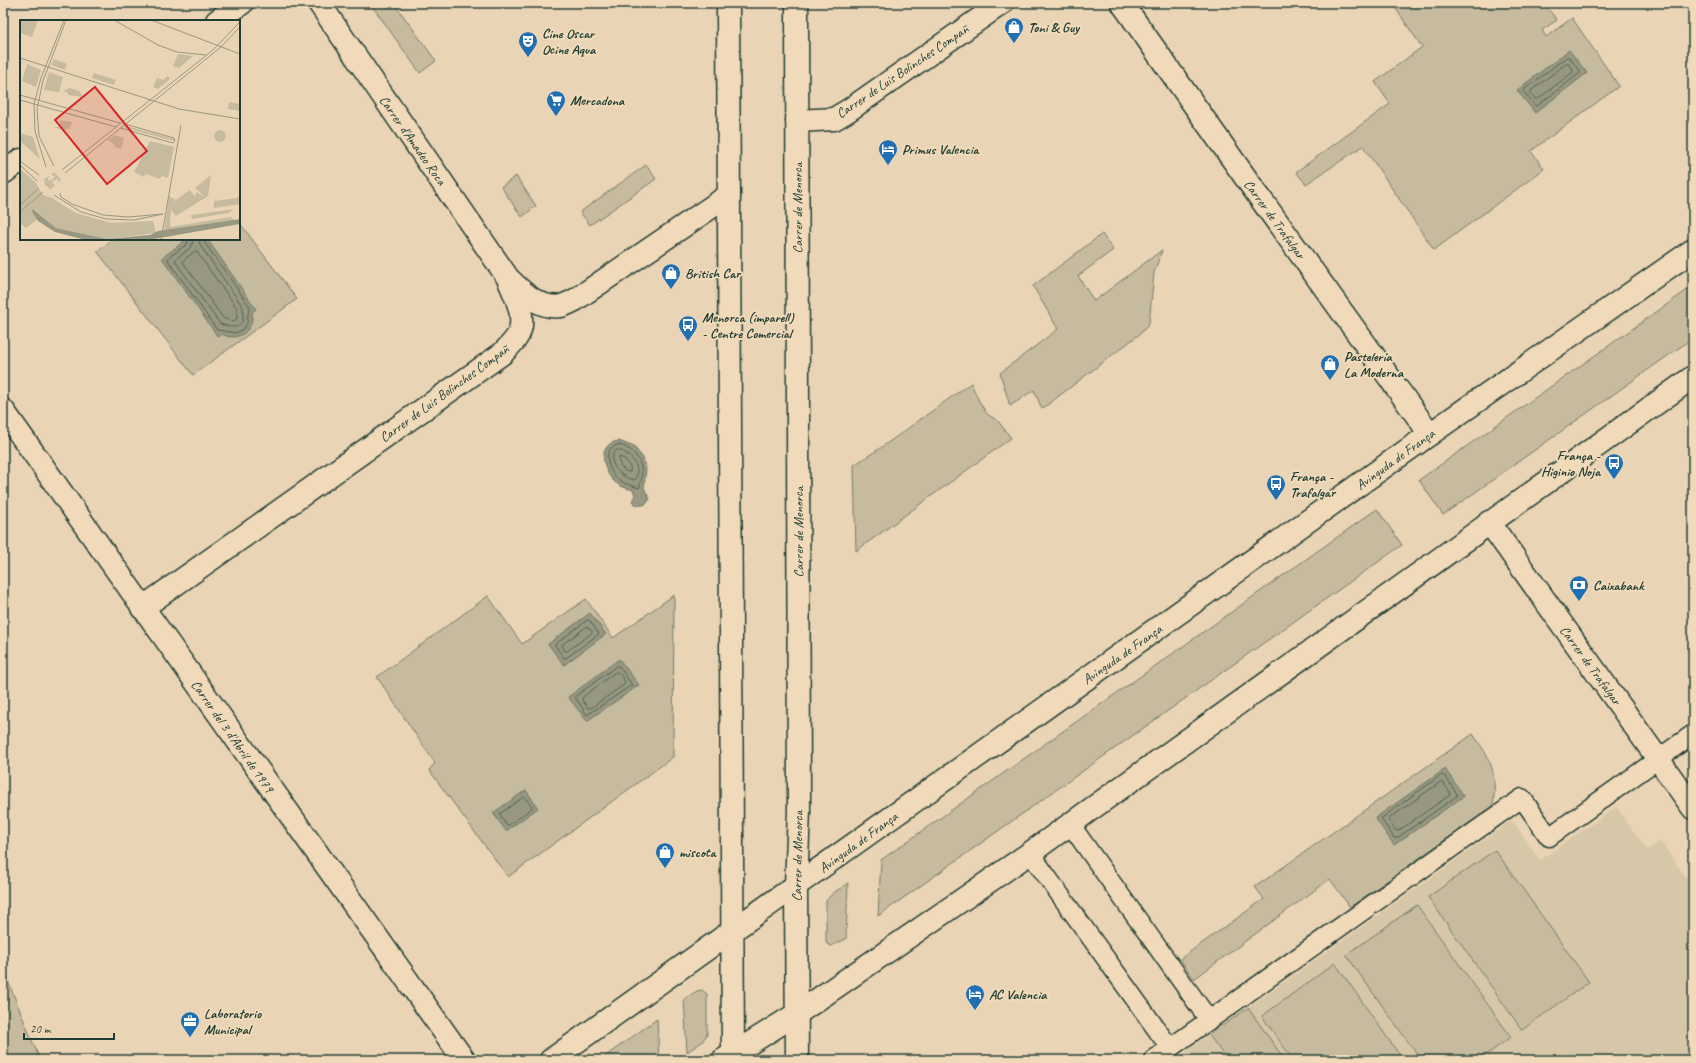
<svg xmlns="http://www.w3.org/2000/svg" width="1696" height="1063" viewBox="0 0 1696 1063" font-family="Caveat,sans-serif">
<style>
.built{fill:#d7c7a9}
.green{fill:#c7bb9f;stroke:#737c6a}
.water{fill:#989882;stroke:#687463}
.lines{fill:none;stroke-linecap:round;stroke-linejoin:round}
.shore{stroke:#4f6153;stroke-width:1}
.pedestrian-casing{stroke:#1f3d34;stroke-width:21}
.minor-casing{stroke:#1f3d34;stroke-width:25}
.tertiary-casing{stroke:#1f3d34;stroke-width:25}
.secondary-casing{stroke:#1f3d34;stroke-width:25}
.primary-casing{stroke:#1f3d34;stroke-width:25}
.pedestrian{stroke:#f1daba;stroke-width:18}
.minor{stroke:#f1daba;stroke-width:22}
.tertiary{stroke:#f1daba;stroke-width:22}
.secondary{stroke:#f1daba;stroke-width:22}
.primary{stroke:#f1daba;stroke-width:22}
.labels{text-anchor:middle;stroke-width:4;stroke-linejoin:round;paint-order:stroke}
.poi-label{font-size:14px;font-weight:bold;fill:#1f3d34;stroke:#f1daba;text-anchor:start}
.street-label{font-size:14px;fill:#1f3d34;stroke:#f1daba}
.inset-road{fill:none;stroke:#989881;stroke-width:1}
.view{fill:#d62828;fill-opacity:0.15;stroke:#d62828;stroke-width:2}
.inset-edge{fill:none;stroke:#1f3d34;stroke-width:2}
</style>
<rect width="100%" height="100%" fill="#e9d4b5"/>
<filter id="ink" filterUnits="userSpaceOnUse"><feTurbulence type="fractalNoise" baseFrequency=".025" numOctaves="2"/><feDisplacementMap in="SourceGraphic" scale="8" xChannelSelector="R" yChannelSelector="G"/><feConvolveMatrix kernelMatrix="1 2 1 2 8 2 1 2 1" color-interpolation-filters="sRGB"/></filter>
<g filter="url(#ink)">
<path class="built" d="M1616,807L1647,850L1660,841L1693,887V1060H1174L1512,820L1540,860Z"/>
<path class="green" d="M370,3H394L436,61L420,73Z
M1405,3H1523L1527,8L1535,3H1543L1557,20L1542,30L1546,37L1572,18L1619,86L1531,151L1544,169L1434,250L1363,146L1306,184L1296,172L1390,104L1375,82L1422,47L1396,9Z
M646,165L656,179L590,225L580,212Z
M516,176L536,206L522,217L501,187Z
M239,222L297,299L193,375L97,251L113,239H239Z
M1102,234L1113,250L1078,276L1094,301L1162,250L1154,273L1149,324L1141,333L1042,409L1034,390L1010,406L1000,373L1058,329L1033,286Z
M1693,286V338L1443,515L1419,480Z
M971,383L979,401L987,414L998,421L1011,438L856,551L854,465L882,447Z
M1377,509L1402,545L878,916L881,860Z
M674,595L673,757L508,877L429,770L435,763L377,677L488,596L522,644L586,599L613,638Z
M1473,734C1492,761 1497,772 1493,806L1350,907L1330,879L1194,979L1180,959L1264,899L1255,887Z
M1495,850L1589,982L1522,1030L1428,897Z
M848,883L846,939L831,946L827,944L826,941V901L832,894Z
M1417,905L1511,1037L1479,1060H1421L1346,955Z
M1335,963L1403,1060H1293L1262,1016Z
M3,969L40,1060H3Z
M702,990L707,994V1034L702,1042L687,1052L684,999L697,991Z
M1248,1008L1285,1060H1227L1209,1035Z
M657,1019L659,1060H600Z"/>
<path class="water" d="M1569,50L1587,73L1535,113L1517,90Z
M187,239H207L256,309L252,312C255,330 238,343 222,334L218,337L162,258Z
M619,441L634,447L643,458L646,468L644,488L650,499L646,504C640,506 636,506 632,501L635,495L633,490C627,488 621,487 616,483C602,472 596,443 619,441Z
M590,613L606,634L564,665L548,644Z
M619,659L639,685L587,721L568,697Z
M1445,769L1464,796L1394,845L1375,818Z
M526,790L538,808L506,831L493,813Z"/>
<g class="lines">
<path class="shore" d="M1567,57H1569L1580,71V73L1537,106H1535L1524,92V90Z
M1566,64H1569L1573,70V72L1538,99H1535L1531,93V91Z
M189,239L187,244L169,257L168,260L217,330L236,333C252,326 245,319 250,307L205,243L204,239
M194,239L191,247L176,259L175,261L220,324C229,326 236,331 243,321V307L200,245L199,239
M196,251L237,308V318L234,322L223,318L183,262L184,260Z
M619,445C639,449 646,470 639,488C633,486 624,484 619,480C608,472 600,447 619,445Z
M619,450C631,454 642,468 635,480C623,479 605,464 615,451Z
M619,457C626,458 632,466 630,472C623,472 618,464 619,457Z
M588,620L590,621L599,634L566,658H564L555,645Z
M587,627L592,631V633L567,651H565L562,645Z
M617,666H619L632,685L587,715L575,697Z
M616,672C620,673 625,680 625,684L591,708H588L582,700V698Z
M1442,775L1445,776L1457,794V796L1397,838H1394L1382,820V818Z
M1441,782L1443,783L1450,792V795L1398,831H1396L1389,821V819Z
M524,797L532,806V808L509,825H506L500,814Z"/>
<defs>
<path id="pedestrian" d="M1070,824L1209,1020
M1030,853L1170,1048
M1153,1060L1522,798L1549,837L1693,734"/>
<path id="minor" d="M319,3L508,278C521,291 540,310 561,306C565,305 571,302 575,300L729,195
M1122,3L1250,184L1430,434
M217,21L242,3
M797,121L834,119L849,110L1002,3
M3,173L21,160
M3,410L464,1060
M1489,522L1693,808
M142,608L503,353C509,346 518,339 520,330C525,314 515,295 509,281"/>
<path id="tertiary" d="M551,1060L732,931
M723,1060L798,1013"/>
<path id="secondary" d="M732,931L1430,434L1693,250
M798,1013L1030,853L1693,377"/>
<path id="primary" d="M728,3L733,1060
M797,3L799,811L796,886L797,1060"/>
</defs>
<use href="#pedestrian" class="pedestrian-casing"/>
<use href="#minor" class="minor-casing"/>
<use href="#tertiary" class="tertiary-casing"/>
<use href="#secondary" class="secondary-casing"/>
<use href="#primary" class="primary-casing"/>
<use href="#pedestrian" class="pedestrian"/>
<use href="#minor" class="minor"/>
<use href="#tertiary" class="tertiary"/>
<use href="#secondary" class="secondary"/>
<use href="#primary" class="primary"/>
</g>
</g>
<defs>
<symbol id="shop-pin" viewBox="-11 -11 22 30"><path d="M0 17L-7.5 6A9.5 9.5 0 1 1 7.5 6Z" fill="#1f6fb2" stroke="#f1daba"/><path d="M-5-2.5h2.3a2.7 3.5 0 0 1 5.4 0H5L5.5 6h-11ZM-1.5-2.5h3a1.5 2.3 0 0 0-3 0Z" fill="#fff"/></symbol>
<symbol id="theatre-pin" viewBox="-11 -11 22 30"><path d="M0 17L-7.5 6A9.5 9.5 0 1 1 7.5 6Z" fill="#1f6fb2" stroke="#f1daba"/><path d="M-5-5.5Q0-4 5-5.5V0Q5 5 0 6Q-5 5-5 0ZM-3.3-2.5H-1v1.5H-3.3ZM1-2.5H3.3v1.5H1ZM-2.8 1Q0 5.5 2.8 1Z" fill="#fff"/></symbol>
<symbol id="supermarket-pin" viewBox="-11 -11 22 30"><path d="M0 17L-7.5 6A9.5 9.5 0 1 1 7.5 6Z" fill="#1f6fb2" stroke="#f1daba"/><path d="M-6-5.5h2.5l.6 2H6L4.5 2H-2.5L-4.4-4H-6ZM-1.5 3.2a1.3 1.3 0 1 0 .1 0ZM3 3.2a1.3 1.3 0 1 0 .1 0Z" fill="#fff"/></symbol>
<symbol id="hotel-pin" viewBox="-11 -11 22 30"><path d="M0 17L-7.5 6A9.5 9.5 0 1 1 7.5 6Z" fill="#1f6fb2" stroke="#f1daba"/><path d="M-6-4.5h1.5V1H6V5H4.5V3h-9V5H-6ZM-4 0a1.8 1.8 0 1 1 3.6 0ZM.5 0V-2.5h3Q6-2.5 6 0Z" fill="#fff"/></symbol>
<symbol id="bus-pin" viewBox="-11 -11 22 30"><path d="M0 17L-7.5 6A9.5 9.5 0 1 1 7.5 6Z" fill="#1f6fb2" stroke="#f1daba"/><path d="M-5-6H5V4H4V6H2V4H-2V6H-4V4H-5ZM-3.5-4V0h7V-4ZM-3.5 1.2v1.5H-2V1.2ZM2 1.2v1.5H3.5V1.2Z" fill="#fff"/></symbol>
<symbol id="bank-pin" viewBox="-11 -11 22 30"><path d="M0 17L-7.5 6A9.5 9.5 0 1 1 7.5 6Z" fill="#1f6fb2" stroke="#f1daba"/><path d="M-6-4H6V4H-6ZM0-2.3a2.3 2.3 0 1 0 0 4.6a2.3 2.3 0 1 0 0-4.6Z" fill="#fff"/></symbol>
<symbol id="office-pin" viewBox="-11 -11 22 30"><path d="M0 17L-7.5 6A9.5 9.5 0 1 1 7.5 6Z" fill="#1f6fb2" stroke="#f1daba"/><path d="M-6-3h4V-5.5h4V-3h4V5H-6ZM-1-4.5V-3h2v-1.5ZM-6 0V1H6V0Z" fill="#fff"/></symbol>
</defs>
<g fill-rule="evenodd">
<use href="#shop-pin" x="1003" y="16" width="22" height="30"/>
<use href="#theatre-pin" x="517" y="30" width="22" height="30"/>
<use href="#supermarket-pin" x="545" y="89" width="22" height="30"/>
<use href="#hotel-pin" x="877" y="138" width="22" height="30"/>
<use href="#shop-pin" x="660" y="262" width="22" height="30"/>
<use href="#bus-pin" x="677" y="314" width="22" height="30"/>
<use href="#shop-pin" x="1319" y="353" width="22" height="30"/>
<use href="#bus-pin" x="1603" y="452" width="22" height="30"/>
<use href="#bus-pin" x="1265" y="473" width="22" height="30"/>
<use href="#bank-pin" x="1568" y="574" width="22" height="30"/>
<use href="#shop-pin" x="654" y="841" width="22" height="30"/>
<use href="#hotel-pin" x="964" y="983" width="22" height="30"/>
<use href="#office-pin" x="179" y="1010" width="22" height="30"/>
</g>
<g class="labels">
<g class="poi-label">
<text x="1028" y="32">Toni &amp; Guy</text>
<text x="542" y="38">Cine Oscar<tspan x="542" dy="16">Ocine Aqua</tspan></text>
<text x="570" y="105">Mercadona</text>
<text x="902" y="154">Primus Valencia</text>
<text x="685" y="278">British Car</text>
<text x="702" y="322">Menorca (imparell)<tspan x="702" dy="16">- Centre Comercial</tspan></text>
<text x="1344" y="361">Pastelería<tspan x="1344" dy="16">La Moderna</tspan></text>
<text x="1600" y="460" text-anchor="end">França -<tspan x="1600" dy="16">Higinio Noja</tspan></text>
<text x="1290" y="481">França -<tspan x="1290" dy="16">Trafalgar</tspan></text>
<text x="1593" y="590">Caixabank</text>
<text x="679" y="857">miscota</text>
<text x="989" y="999">AC Valencia</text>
<text x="204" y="1018">Laboratorio<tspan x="204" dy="16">Municipal</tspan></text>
</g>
<g class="street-label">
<text transform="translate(902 71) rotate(-34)" y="5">Carrer de Luis Bolinches Compañ</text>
<text transform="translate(413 140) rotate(55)" y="5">Carrer d'Amadeo Roca</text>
<text transform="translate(797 208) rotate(-90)" y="5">Carrer de Menorca</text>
<text transform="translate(1275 219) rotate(54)" y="5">Carrer de Trafalgar</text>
<text transform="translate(444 393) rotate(-36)" y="5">Carrer de Luis Bolinches Compañ</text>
<text transform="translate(1395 459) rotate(-36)" y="5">Avinguda de França</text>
<text transform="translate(798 532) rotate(-90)" y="5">Carrer de Menorca</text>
<text transform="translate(1122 654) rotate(-35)" y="5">Avinguda de França</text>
<text transform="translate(1591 665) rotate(54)" y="5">Carrer de Trafalgar</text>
<text transform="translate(233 736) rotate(55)" y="5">Carrer del 3 d'Abril de 1979</text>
<text transform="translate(858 842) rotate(-36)" y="5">Avinguda de França</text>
<text transform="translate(797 856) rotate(-89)" y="5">Carrer de Menorca</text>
</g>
</g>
<g transform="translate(20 20)">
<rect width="220" height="220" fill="#e9d4b5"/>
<path d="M0,0H18L12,17L0,13ZM158,34L173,36L159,48L153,46ZM34,39L47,44L45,50L31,45ZM7,44L21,50L16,67L2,61ZM29,52L43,57L39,72L24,70ZM74,53L96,60L94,65L72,58ZM148,56L150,59L138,69L133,67L137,58L143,60ZM50,68L59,71L63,77L48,75V73L43,71ZM209,82L220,84V91L208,89ZM40,100L52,102L50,108L53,110L48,108L44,111L34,107H40ZM107,106L154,119V121L105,108ZM194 116a6 6 0 1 1 12 0a6 6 0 1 1-12 0ZM0,113L13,117L20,139L0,121ZM95,115L104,118L101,129L94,127L95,125L88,120ZM130,121L154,127L148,158L142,156L140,159L126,154L124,157L114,152ZM0,149L15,162L23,175L32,178L56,193L91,203L133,201L136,213L87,219L36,208L14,189L12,192L18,199L6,208L0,203ZM34,152L41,160L38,163V159L35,160L32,162L35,166L30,169L25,165L24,159L29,156L28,161L33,159L35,156L31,155ZM191,155L188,176L156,196L151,190L157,179L170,170L175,177L176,172L185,177L175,168ZM220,174V184L194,188V181L218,178ZM149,176L156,180L151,190L150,207L211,197L214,200L144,211ZM214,189L208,193L172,199L171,195Z" fill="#c7bb9f"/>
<path d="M13,189L36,208L87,219L130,215L138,211L220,199V204L128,220H66L35,212L18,201L12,192Z" fill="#989882"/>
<path class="inset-road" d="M94,0L138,25L157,32L186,35M131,0L220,34M0,38L159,89L220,99M0,75L100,103M0,80L96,107M100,108L153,123L155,121L154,118L105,104M0,141L19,155M0,145L17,161M34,146L19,116L17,89L23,61L46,0M26,147L15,111L14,84L21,58L44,0M42,150L193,30L220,2M45,153L201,27L220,7M34,175L61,192L86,199L114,200L143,194L108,197L83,195L52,184L41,177L40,173M0,185L19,168M0,192L23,172M141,220L161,105"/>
<path class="view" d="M75,67L127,131L87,164L35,100Z"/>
<rect width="220" height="220" class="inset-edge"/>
</g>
<rect width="1696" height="1063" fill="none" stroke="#f1daba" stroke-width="16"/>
<rect x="8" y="8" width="1680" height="1047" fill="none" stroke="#1f3d34" stroke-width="1.5" filter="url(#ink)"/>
<path d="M24 1033v6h90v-6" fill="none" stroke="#1f3d34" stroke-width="2"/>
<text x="30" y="1033" font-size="12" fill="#1f3d34" stroke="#f1daba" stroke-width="3" paint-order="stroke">20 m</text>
</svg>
